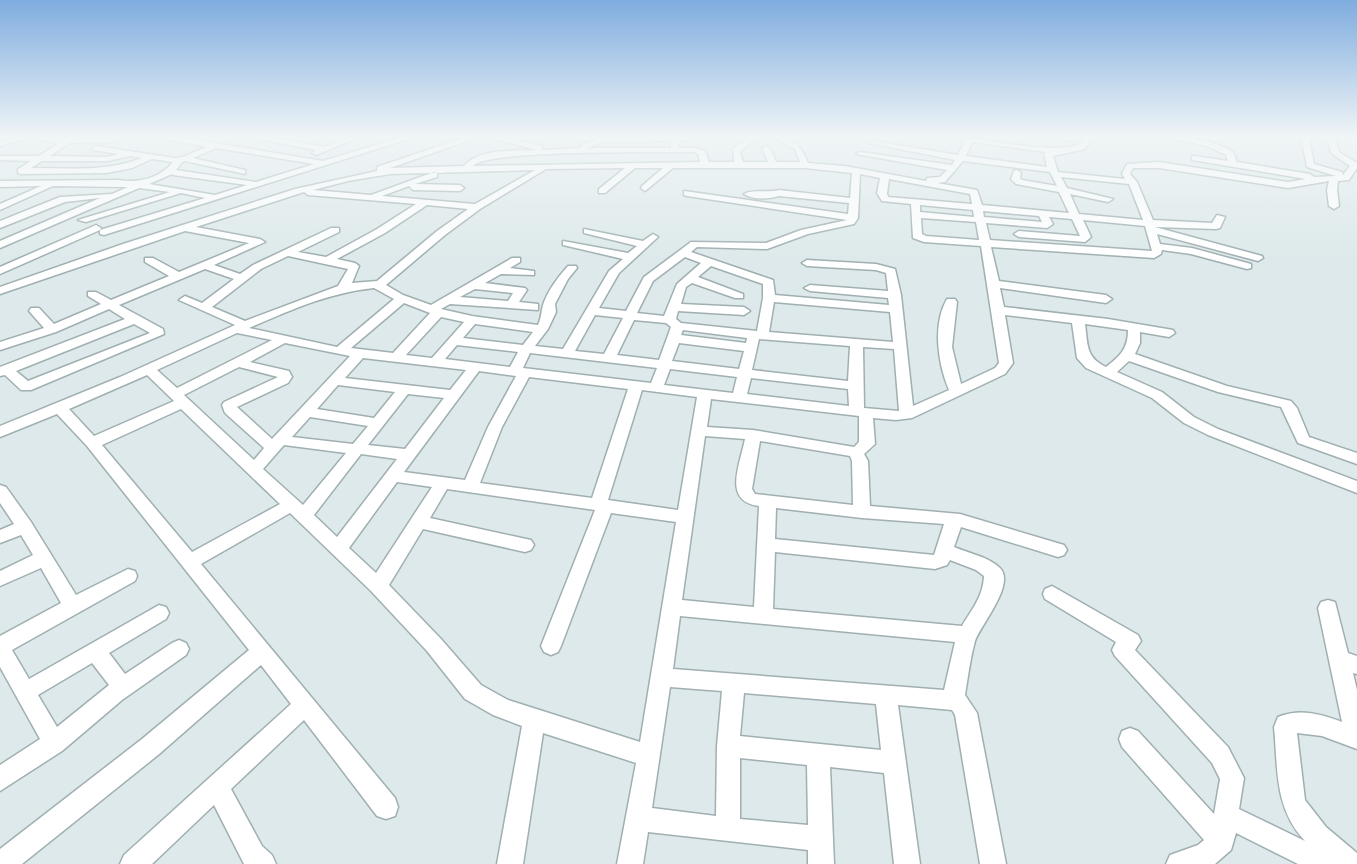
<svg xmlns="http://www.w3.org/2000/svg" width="1357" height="864" viewBox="0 0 1357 864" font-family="'Sofia Sans Condensed',sans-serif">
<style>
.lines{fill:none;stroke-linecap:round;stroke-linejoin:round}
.minor-casing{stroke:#a0afb1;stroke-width:3}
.minor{fill:#fff;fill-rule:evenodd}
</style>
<rect width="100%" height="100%" fill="#dde9ea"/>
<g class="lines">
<defs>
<path id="minor" d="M16,137H30L0,146V142Z
M31,137L108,139L112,141L108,143H69L50,156L108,157L118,154L93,150L92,148L96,146L174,158L183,157L206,147L159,137H179L323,161L402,137H415L104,235L100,234V230L205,198L181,193L86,222L78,220L170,192L139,188L0,248V241L100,198L65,202L0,228V221L60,197L112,194L128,187L53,186L0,210V204L41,186L0,187V181L118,180C139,183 159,179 173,162L152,159L132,168L106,173L21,174L18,173V169L31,161L0,160V156H39L59,143ZM216,148L314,164L256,182L176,170L182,162L185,161L245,174V170L193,158ZM130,156L142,158C107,172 68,168 31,168L42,161H108ZM172,174L173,175L247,185L215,195L149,184Z
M249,137H269L325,147L347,137H359L316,155L312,153L316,150Z
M466,137L473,139L390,168L464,166C479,148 515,151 537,150L488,137H504L542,146V150L581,148V145L601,138L699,137L679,141V148H695L705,151L709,162H734L733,149L748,137H757L740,152L743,162H768L762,148L766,146L770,148L776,162H800L795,149L774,137C794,137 801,146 808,163L845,166L926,181L927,178L940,177L947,170L856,154L860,152L952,165L955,160L869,143L873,141L958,155L965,141L947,137C990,137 1037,154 1079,145L1085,137H1093L1085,149L1053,156L1058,172L1125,179L1122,174L1127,164L1159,162L1288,182L1306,179L1192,160V156H1195L1228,161L1226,155L1207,146L1168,137C1192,137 1213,140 1233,152L1237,162L1310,174L1314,177L1336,176L1307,167L1301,137H1309L1314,164L1342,172L1343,175L1350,166L1331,153L1327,137H1335L1339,152L1357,163V168L1349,180L1338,181L1337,190L1339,206L1334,209L1329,206L1327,190L1329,181L1288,188L1159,168H1133L1130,174L1137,182L1153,220L1212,223L1217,215L1225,217L1220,228L1216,229L1155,227L1262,256L1263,258L1258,261L1157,234L1160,244L1192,248L1251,264V268L1247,269L1191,254L1162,250L1161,254L1154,258L991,247L999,281L1106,295L1112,299L1106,303L1000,288L1004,307L1108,319L1173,330L1175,333L1169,337L1140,332V343L1135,354L1227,386L1291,401L1297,408L1309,437L1357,453V464L1298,443L1281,407L1218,392L1129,361L1117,372L1162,392L1194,417L1218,429L1357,481V493L1208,435L1184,423L1152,398L1086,368L1077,358L1072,323L1005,315L1013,363L1005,374L912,418L896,420L873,418L875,444L864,454L868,461L870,506L960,514L1064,545L1067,550L1064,555L1058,557L961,527L954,547C968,553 989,557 1000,568C1016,584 980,626 975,641C970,659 968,677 965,695L977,713L1006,864H980L955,715L952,710L898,705L920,864H894L884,773L830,767L834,864H808V850L648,832L643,864H617L636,763L543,733L523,864H497L522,726L493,715L465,699L427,651L371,591L290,513L201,564L395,798L398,807L395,816L386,819L377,816L304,720L231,789L262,846L272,855L276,864H244L214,805L152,864H120L124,855L291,704L261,665L158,755L22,864H0V849L142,739L249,650L87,446L57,414L0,437V426L120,377L235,325L179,300L185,296L202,303L234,279L205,269L119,305L163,329L164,334L31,390H21L5,375L0,376V367L125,319L109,309L56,332L0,350V342L44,328L29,311L31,308H39L54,324L101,304L88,296V292H96L111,300L169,276L145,262V258H153L179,272L249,243L185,231L0,294V287L123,244L295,189L377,171V167ZM671,141V148H588L602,142ZM972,142L1046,152L1044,154L1047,167L966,156ZM694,152L698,154L700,162L473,166C487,149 663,153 694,152ZM963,161L1050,172L1057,186L1022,180L1020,178L1021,173L1017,170L1014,171L1011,179L1016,184L1059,192L1069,213L982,205L977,190L937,183L945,182ZM625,168L599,189V193H605L635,168H663L642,186L641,188L645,191L673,168H805L852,173L850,198L779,190C769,193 751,189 744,194C753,200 769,199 779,196L849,203L848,214L684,191V195L687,196L847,220L801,230L766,243L691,242L644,277L626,311L599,308L619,273L658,237L653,234L643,241L584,229V233L637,246L628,253L563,241V245L623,259L609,271L563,349L535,346L548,329L556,312L555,304L568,279L577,268L576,266H568C559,276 549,289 544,302C541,310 542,316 538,325L472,316L441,309L450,304L538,310V304L519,302L527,290L525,288L485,283L501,274L534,275V271L510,268L520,262V258H512L431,305L403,295L386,285L445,235L480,209L546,169ZM535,170L475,204L382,196L409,186L413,190L460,191L464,188L460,185L415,184L437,177V173L434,172L371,195L313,190L348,181L390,174ZM860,174L880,178L877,193L882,201L911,204L913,238L924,242L981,246L999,363L995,368L961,384L952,347L957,302L955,299H947C932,325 938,364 949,390L913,406L901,295L895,269L876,264L807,260L802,263L807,266L876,270L886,273L888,291L810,285L804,288L810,291L888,298L889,305L775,295L773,280L691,252L697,247L767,249L808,234L854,224L858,218ZM1061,177L1129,184L1143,220L1079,214L1070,194L1108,202L1113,199L1067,188ZM889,179L970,194L972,204L888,197L887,193ZM304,192L308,195L416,204L377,229L326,257L298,252L339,232V228H331L253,265L240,274L214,265L265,242L260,239L196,227ZM427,205L468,209L437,231L377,281L352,283L359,266L355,263L337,259L385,233ZM920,205L973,210L974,217L920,212ZM983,211L1039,216L1042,222L984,217ZM1049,217L1072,219L1080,236L1019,231L1014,234L1019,237L1085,242L1091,237L1083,220L1145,226L1152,251L990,240L986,223L1047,228L1053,224ZM921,218L976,222L979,240L926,236L922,234ZM288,256L348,269L338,286L245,321L212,307L261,269ZM685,257L701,263L677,284L664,316L637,313L653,281ZM711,266L763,284V298L757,331L681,323L676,319L678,311L744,315L750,311L744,307L681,304L686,287L692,283L735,298H743V294L698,277ZM374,288L394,299L337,347L249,328C291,310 328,293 374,288ZM475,289L513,293L508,301L460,297ZM774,302L890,312L893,342L769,332ZM404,303L430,313L393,353L351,348ZM595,315L623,318L604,354L575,351ZM441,317L464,322L432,358L406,355ZM634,320L666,323L671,327L659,360L617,355ZM134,324L150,333L28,381L16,371ZM475,324L533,332L523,345L463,338ZM1085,324L1128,330C1128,349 1120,356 1106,367C1085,357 1088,344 1085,324ZM683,330L747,338L746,343L681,335ZM237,333L272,340L177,388L157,370ZM759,339L850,346L848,381L752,370ZM285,343L350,356L272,439L237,407L288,383L292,377L289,371L250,362ZM679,343L744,351L739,369L672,361ZM457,345L518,352L510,367L445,359ZM863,347L894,349L899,411L864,408ZM530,353L657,368L651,383L523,368ZM363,358L466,370L450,390L345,378ZM239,367L278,377L224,402L222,405L225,413L264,448L254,460L184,395ZM670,369L737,377L733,393L664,385ZM479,371L516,376L488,427L465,480L404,472ZM147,375L174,401L94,436L69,409ZM529,377L628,389L592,498L480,483L502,427ZM751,378L848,389L849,406L747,394ZM338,385L395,392L374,418L317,409ZM642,390L697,397L678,510L608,500ZM408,394L444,398L405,449L368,445ZM711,399L859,416V442L854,447L753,430L707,427ZM181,409L280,504L192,552L102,445ZM310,417L368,426L353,444L292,437ZM705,436L745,439C740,465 722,501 759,506L754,607L682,600ZM760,441L850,456L852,461L853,505L755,494L752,489ZM284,445L346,453L303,505L263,469ZM361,454L397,459L337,537L314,515ZM397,482L432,487L376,573L349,548ZM447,489L595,510L541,646L544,652L551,655L558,652L561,646L611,513L676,522L640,742L508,700L481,685L441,639L389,585L423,529L525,552L531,550L534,545L531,540L430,518ZM776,508L862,518L944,524L934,555L775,539ZM775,552L935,569L947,565L950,560L976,570L984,576C983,597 972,609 962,626L773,609ZM680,616L955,642L944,690L673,669ZM670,687L722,691L717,746L716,816L652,808ZM744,693L876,704L881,750L740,736ZM740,758L807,765L808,825L740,819Z
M1053,137H1071L1072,139L1068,141Z
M96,225L101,228L100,230L0,274V267Z
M0,485L6,487L31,522L76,595L128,569L135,571L137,576L135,581L12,650L29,679L159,605L166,607L169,613L166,619L109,653L125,674L172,643L179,640L186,643L189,649L186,655L122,700L62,751L0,791V765L40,739L0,667V636L61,603L41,568L0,586V571L33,555L21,535L0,543V530L14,524L0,503ZM92,663L109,685L57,727L38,695Z
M1052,586L1138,635L1141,641L1135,650L1228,747L1244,778L1239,809L1305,841C1274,808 1278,769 1274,727L1278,717C1300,708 1321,714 1342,722L1318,608L1321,602L1328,600L1335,602L1348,653L1357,656V674L1353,673L1357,690V749L1322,736L1297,733L1305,800L1326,827L1357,853V864H1298L1236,833L1231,850L1215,864H1166L1170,855L1198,845L1204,840L1122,747L1119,739L1122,731L1130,728L1138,731L1214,814L1220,779L1212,763L1115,656L1112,650L1116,642L1045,599L1043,594L1045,589Z"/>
</defs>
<use href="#minor" class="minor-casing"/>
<use href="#minor" class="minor"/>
</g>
<linearGradient id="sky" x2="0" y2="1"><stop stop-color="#7facdf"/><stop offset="0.53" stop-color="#f0f5f6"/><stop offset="1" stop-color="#f0f5f6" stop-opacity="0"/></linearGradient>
<rect width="1357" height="258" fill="url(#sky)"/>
</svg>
